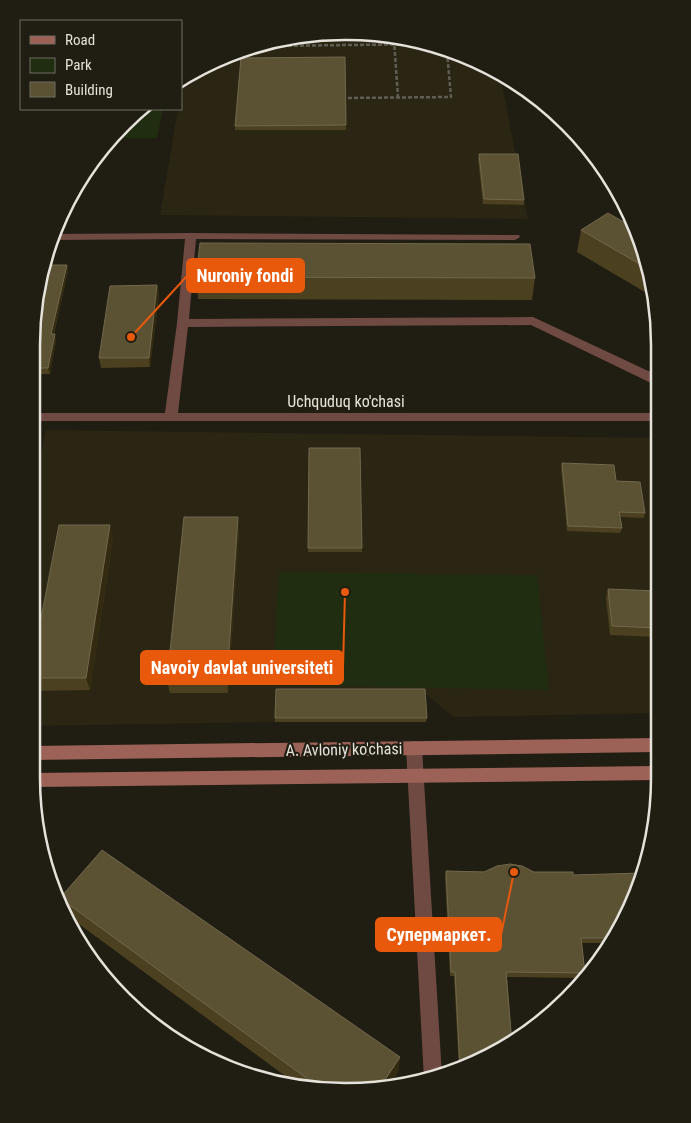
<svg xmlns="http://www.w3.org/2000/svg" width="691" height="1123" viewBox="0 0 691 1123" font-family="'Roboto Condensed',sans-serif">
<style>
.built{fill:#2b2514}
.green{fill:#202d10}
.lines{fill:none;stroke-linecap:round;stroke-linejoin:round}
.path{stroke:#605d53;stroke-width:2.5;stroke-dasharray:4 2;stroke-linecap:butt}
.service{fill:#6e4a43;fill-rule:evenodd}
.minor{fill:#6e4a43;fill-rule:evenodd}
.secondary{fill:#9c6258;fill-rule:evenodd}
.wall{fill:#4b401f}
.shaded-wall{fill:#332b11}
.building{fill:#5b5233;stroke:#71684e}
.labels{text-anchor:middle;stroke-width:4.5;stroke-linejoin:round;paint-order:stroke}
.street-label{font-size:16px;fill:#e5e2db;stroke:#201d12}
.rim{fill:none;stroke:#e5e2db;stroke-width:2.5}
.leader{fill:none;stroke:#e8590c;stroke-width:2}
.callout-dot{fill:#e8590c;stroke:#201d12;stroke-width:2}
.callout{fill:#e8590c;stroke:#e8590c;stroke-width:2}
.callout-label{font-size:18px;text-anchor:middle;font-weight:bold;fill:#fff}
</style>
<rect width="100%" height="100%" fill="#201d12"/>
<path class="built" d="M304,34L427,42L501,79L528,219L160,215L178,109H181L184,77L188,73Z
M46,430L659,438L658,713L454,717L425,694H276L275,722L32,726L33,491Z"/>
<path class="green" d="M148,109H163L157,138H115Z
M279,572L537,575L549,690L272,685Z"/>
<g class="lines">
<path class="path" d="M288,39V45
M394,40L398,97
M270,46L431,44
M342,98L451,97L447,52"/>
<path class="service" d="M414,741L419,743L422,748L442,1076L424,1079L406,748L409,743Z"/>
<path class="minor" d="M191,233L519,235L520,237L515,240L196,239L189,319L533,317L659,376V391L655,390L651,383L531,325L188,327L178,413H659V421H33V413H165L177,323L185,239L52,240L53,234Z"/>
<path class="secondary" d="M657,738V752L31,760V746Z
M657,766V780L33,787L32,773Z"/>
</g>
<path class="wall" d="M345,57L346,130H235V126Z
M562,125L569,133L561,129Z
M479,154L524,200V205L483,204L478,159Z
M581,230L649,264L655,298L577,252Z
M67,265L68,271L54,334L56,341L50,374H34V305Z
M196,277L535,278L532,300L198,299Z
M157,285L159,295L150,367L101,368L99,358Z
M309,448H360L362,552H308Z
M562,463L616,481L645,513L644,518L620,517L622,528L620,533L567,531L561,468Z
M239,531L228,693H170L167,680Z
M113,538L90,690L34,691L32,685V665Z
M658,585V637L610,635L606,598L608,589L656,591Z
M275,718H427L426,722H275Z
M446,871L534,872L573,875L636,897L610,943H582L585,973L583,978L507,977L512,1043L459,1069L454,976H450L445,877Z
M60,898L400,1057L398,1072L390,1084L345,1092L296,1084L68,916Z"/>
<path class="shaded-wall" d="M67,265L68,271L52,341L51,334Z
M157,285L159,295L150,367L149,358Z
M55,334L56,341L50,374L48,368Z
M238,517L239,531L228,693L227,680Z
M110,525L113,538L90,690L86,678Z
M400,1057L398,1072L390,1084L381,1086Z"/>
<path class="building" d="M345,57L346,125L235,126L241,58Z
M479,154H518L524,200L484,199Z
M608,213L634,228L649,264L650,270L581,230Z
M200,243L530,244L535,278L196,277Z
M44,265H67L51,334H55L48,368H34V305Z
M157,285L149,358H99L110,286Z
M309,448H360L362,548H308Z
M562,463L614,465L616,481L640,482L645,513L619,512L622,528L568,526Z
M184,517H238L227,680H167Z
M59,525H110L86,678H32V665Z
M608,589L658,591V628L612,626Z
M276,689H425L427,718H275Z
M102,850L400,1057L381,1086L345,1092L320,1088L60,898Z
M510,864L522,866L534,872H573V875L642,873L636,897L613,938H581L585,973L506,972L512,1043L460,1069L455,972H451L446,871L484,872L497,866Z"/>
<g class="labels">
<g class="street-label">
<text x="346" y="407">Uchquduq ko'chasi</text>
<text transform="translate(344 749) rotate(-1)" y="6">A. Avloniy ko'chasi</text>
</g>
</g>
<path d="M0 0H691V1123H0ZM345 40H346A305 305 0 0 1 651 345V778A305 305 0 0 1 346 1083H345A305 305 0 0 1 40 778V345A305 305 0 0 1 345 40Z" fill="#201d12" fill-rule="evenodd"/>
<path class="rim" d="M345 40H346A305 305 0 0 1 651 345V778A305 305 0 0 1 346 1083H345A305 305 0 0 1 40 778V345A305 305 0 0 1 345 40Z"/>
<path class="leader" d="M131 337L187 276M345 592L343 668M514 872L501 935"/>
<g class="callout-dot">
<circle cx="131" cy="337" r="5"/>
<circle cx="345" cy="592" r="5"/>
<circle cx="514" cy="872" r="5"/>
</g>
<g class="callout">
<rect x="187" y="259" width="117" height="33" rx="5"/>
<rect x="141" y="651" width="202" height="33" rx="5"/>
<rect x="376" y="918" width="125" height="33" rx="5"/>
</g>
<g class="callout-label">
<text x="245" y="282">Nuroniy fondi</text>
<text x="242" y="674">Navoiy davlat universiteti</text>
<text x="439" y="941">Супермаркет.</text>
</g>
<rect x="20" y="20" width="162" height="90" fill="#201d12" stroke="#6f6c62"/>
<rect x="30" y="36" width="25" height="8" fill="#9c6258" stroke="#6f6c62"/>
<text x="65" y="45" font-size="15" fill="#e5e2db">Road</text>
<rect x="30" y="58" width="25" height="15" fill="#202d10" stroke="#6f6c62"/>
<text x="65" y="70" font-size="15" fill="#e5e2db">Park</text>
<rect x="30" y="82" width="25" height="15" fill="#5b5233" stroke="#6f6c62"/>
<text x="65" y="95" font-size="15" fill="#e5e2db">Building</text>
</svg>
